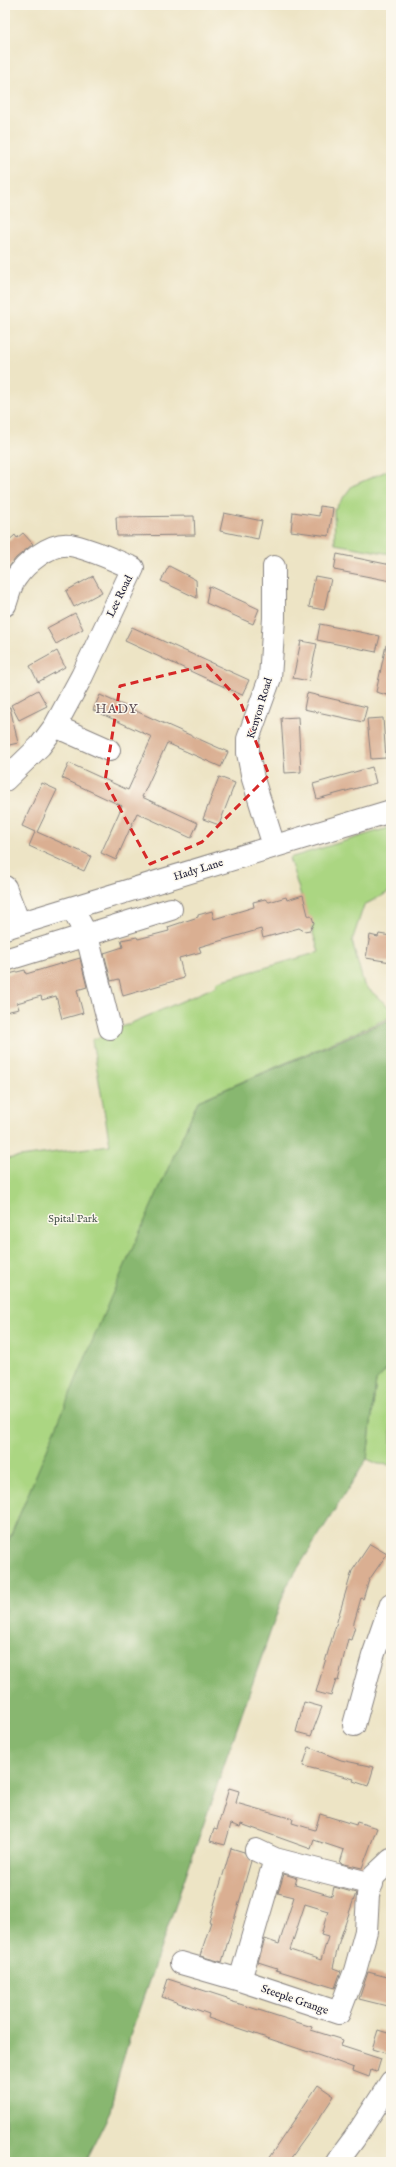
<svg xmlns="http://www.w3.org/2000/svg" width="396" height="2167" viewBox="0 0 396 2167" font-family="'IM FELL English',serif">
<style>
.green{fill:#abd682;stroke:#667c5e}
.forest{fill:#88b770;stroke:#556c56}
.building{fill:#daaf92;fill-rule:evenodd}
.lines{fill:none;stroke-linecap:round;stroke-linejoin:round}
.minor-casing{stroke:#888380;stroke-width:24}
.minor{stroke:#fff;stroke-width:22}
.marked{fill:none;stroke:#d62828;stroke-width:3;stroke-dasharray:8 5;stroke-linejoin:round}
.labels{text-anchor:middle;stroke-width:3;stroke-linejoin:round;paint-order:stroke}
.street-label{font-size:11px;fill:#22223b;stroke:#fbf7ec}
.park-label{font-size:11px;fill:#4b5850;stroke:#fbf7ec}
.quarter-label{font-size:13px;letter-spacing:1px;fill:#625359;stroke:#fbf7ec}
</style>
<rect width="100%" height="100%" fill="#fbf7ec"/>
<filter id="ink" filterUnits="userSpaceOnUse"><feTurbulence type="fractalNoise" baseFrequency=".025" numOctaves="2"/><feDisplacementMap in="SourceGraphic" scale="8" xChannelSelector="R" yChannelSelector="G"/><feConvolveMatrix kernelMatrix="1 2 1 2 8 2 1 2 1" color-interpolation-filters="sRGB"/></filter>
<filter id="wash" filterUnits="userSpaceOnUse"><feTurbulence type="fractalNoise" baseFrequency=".012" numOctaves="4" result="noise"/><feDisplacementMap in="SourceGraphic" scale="16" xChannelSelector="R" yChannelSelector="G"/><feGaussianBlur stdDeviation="0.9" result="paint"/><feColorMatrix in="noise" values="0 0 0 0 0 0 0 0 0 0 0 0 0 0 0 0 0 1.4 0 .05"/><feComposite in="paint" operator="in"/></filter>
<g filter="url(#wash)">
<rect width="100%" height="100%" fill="#ede4c5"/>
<path class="green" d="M391,469V554L335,544L334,510L352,486Z
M391,827V891L364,905L352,941L364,985L391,1009V1017L198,1101L5,1549V1159L110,1145L92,1040L217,986L216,982L319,952L289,858Z
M391,1365V1465L378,1464L367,1459L376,1381Z"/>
<path class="forest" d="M391,1019V1365L376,1381L367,1459L286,1587L132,2030L119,2073L110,2112L85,2162H5V1549L110,1299L198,1101Z"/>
<g id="blocks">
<path class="building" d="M320,506L333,508L329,536L291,531L293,512L319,516Z
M224,513L262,521L258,539L220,531Z
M194,516L195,535L117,536L116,517Z
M23,533L33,544L16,558L5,572V544L15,535L17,538Z
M337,554L391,565V581L334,570Z
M169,566L196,580L197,598L161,581Z
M93,576L102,592L74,607L66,591Z
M315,576L331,579L324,610L309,607Z
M209,586L259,609L253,624L206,603Z
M75,613L83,629L56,644L47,628Z
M320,624L380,636L376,652L317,640Z
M132,627L249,680L242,695L125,641Z
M301,641L317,644L309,681L293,678Z
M386,645L391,646V696L376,692Z
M57,651L65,667L38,682L30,666Z
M38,690L47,706L19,720L11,705Z
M307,693L367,707L363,722L304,709Z
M100,695L228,752L221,767L167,743L142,797L198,823L191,838L137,813L116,860L101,853L122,806L62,778L69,763L128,790L152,737L93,710Z
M10,707L18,743L5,746V708Z
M298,717L301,772L285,773L281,718Z
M383,718L386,758L371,759L367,719Z
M372,767L376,783L317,799L313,784Z
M219,777L235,783L219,825L203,819Z
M42,783L57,790L37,832L91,856L84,871L29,846L35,832L22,826Z
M303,895L308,915L312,917L314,923L310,930L304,931L299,928L263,938L261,929L199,947L201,952L179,958L184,978L123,996L119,979L111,981L104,953L123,947L121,940L137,937L138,939L169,931L168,927L198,917V915L212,911L214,919L254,907L253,902L265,899L269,902L286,897L287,900Z
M379,934L391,936V962L366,958L370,935L378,937Z
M80,958L87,987L77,990L83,1013L62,1019L56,996L42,1000L41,996L17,1003L19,1009L5,1012V974H9L25,970L26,974Z
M370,1544L387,1554L369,1580L363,1599L361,1598L353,1626H355L351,1640L348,1639L338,1681L336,1680L331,1696L316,1692L352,1571Z
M304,1702L322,1707L311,1736L296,1732Z
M309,1747L341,1760L374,1767L368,1786L353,1781L354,1779L303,1766Z
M229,1788L239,1791L236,1803L293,1819L292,1823L315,1830L320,1814L356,1825L357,1822L377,1828L362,1868L340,1863L344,1850L314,1840L311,1849L241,1824L240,1827L231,1824L225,1845L210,1841L214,1828L217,1829Z
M231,1848L244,1852L251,1861L222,1962L200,1956L211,1922H209Z
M284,1874L297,1878L295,1885L332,1896L334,1887L356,1893L339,1942L333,1968L341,1971L335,1988L276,1970L277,1968L258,1962L265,1939L279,1944L294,1897L278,1893ZM305,1904L328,1911L321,1935L328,1937L321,1960L290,1950Z
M368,1972L391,1978V2007L359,1999Z
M168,1979L227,1998V2000L312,2027L311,2030L343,2040L341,2046L381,2059L377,2072L371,2070L369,2077L353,2071L354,2068L338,2062L208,2018L209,2014L162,1997Z
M378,2030L391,2034V2046L388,2054L372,2049Z
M318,2085L334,2096L314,2126L288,2162H266Z"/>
</g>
</g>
<g filter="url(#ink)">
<use href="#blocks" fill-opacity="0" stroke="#888380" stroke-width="1"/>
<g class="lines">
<defs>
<path id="minor" d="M5,605C8,597 10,587 15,579C25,564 50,542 70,545C92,549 113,560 133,568L82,676L55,726L40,746L5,780
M55,726L109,750
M274,846L253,779L248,753V739L270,678L274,618V567
M5,887L19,923
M72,908L87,936L110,1028
M5,928L391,811
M5,960L171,909
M354,1725L373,1656L391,1604
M256,1850L275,1859L372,1884
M275,1859L240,1980L339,2013L355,1971L366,1931L368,1895L374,1876L391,1860
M181,1963L240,1980
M337,2162L354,2139L391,2082"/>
</defs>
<use href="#minor" class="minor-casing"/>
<use href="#minor" class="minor"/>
</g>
</g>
<path class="marked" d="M207,665L240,701L269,775L202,842L150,864L105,781L120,686Z"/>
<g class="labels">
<g class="street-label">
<text transform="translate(119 596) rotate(-64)" y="4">Lee Road</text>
<text transform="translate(259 708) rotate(-73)" y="4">Kenyon Road</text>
<text transform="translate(198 869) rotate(-17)" y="4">Hady Lane</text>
<text transform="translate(295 1999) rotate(19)" y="4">Steeple Grange</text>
</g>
<g class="park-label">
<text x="73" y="1222">Spital Park</text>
</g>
<g class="quarter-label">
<text x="117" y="713">HADY</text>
</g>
</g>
<rect width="396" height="2167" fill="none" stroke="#fbf7ec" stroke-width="20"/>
</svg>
